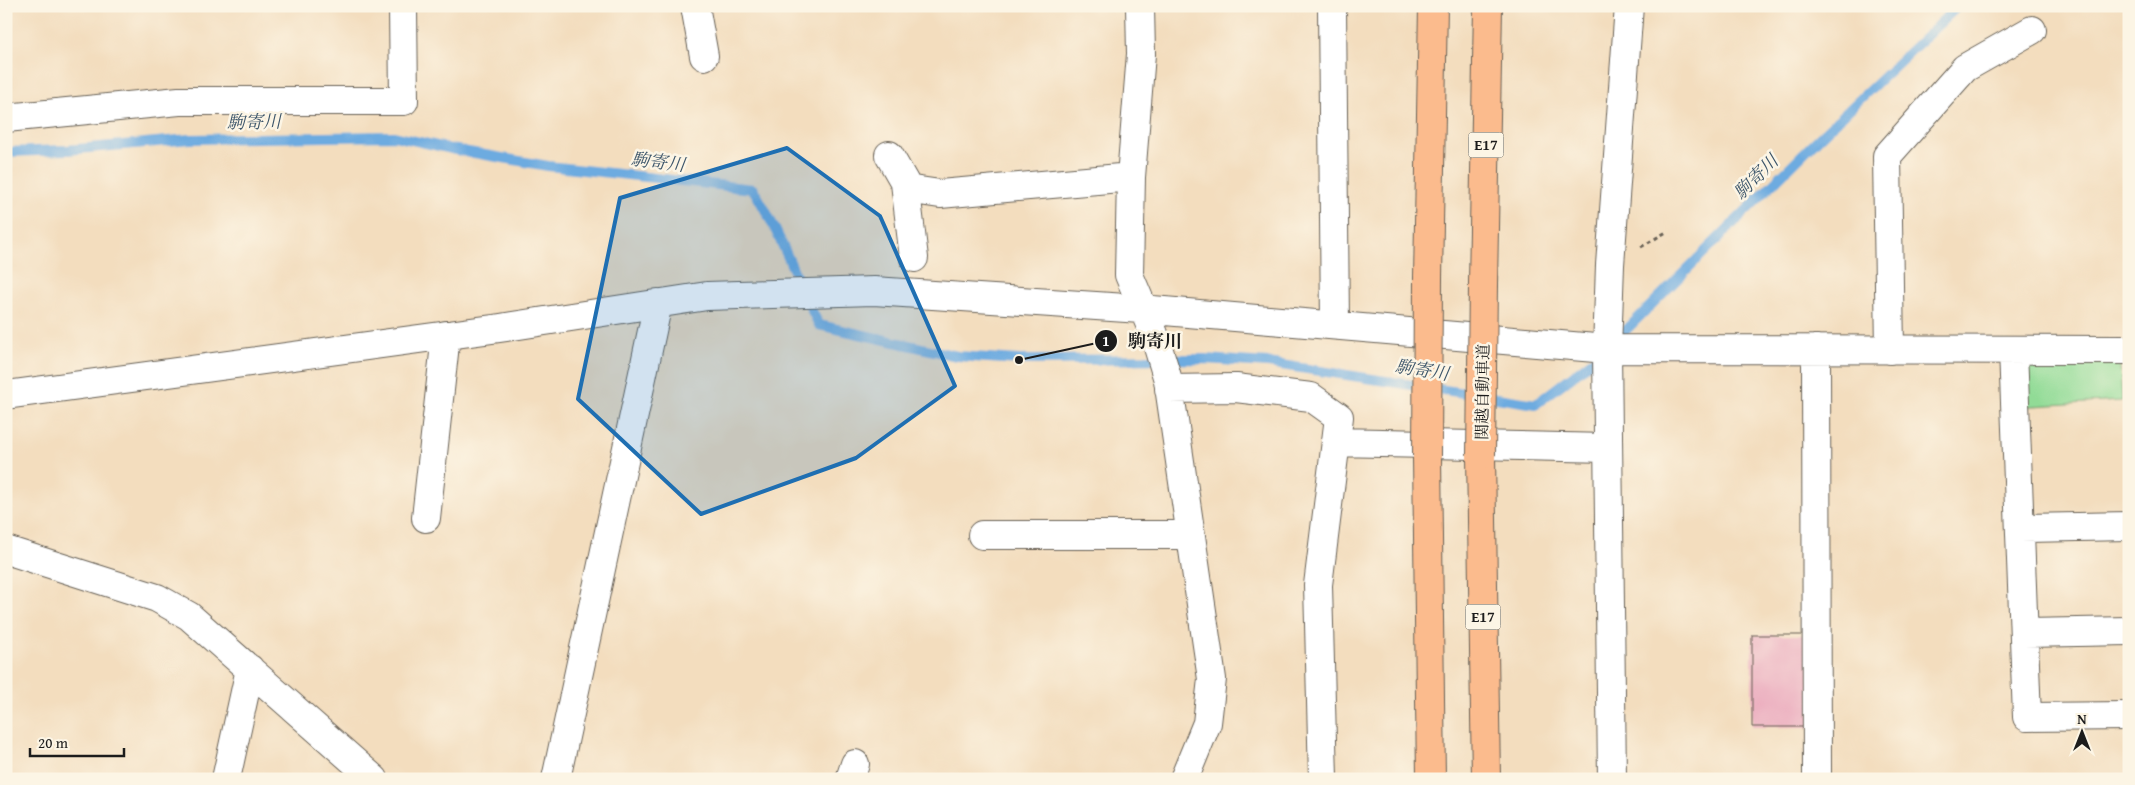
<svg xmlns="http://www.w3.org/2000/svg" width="2135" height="785" viewBox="0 0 2135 785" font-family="'Gentium Book Plus','Noto Serif JP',serif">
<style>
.green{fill:#91db96;stroke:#567c59}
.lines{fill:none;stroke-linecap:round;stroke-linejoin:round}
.stream{stroke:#6dabe0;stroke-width:10}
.building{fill:#eaa7bc}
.minor-casing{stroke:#676055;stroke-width:30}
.highway-casing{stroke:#676055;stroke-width:30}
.path{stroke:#676055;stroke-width:3;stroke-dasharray:4 4;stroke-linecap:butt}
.minor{stroke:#fff;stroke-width:28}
.highway{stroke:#fbbb8d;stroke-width:28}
.highway-bridge-casing{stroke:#676055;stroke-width:30;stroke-linecap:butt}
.highway-bridge{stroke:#fbbb8d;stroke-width:28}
.marked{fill:#1f6fb2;fill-opacity:0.2;stroke:#1f6fb2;stroke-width:4;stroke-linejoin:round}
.labels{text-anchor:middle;stroke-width:5;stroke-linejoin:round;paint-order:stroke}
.shield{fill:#fcf5e5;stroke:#5f5d58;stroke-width:1}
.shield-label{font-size:15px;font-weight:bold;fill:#1c1c1c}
.street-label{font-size:16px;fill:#1c1c1c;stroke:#fcf5e5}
.water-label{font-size:18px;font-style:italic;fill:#3c556a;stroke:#fcf5e5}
.leader{fill:none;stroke:#1c1c1c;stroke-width:2}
.callout-dot{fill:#1c1c1c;stroke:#fcf5e5;stroke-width:2}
.mark-label{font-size:15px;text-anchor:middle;font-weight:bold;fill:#fff}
.callout-label{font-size:18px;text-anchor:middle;font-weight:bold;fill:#1c1c1c;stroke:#fcf5e5;stroke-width:5;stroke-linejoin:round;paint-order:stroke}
</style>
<rect width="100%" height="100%" fill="#fcf5e5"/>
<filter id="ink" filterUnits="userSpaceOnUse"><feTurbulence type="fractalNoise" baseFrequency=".02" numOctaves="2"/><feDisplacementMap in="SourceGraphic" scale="10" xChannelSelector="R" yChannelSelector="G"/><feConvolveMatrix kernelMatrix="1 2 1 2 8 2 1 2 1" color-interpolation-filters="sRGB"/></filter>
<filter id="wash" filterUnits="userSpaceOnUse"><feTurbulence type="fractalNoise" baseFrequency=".0096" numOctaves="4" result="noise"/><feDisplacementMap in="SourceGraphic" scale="20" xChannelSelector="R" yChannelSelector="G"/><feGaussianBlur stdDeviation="1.12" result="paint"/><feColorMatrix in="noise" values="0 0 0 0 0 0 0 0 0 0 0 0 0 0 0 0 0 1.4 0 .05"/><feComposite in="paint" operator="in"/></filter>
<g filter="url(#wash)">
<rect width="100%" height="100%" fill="#f3ddbe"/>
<path class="green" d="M2024,350H2119L2122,401L2015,407Z"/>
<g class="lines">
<path class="stream" d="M6,152L67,150L190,139L394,136L451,149L548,166L753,189C780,232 796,280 819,325L957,356L1019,360L1205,359L1268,363L1536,404L1601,354
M1612,344L1817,140L1958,6"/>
</g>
<g id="blocks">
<path class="building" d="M1752,635H1815V727H1752Z"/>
</g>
</g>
<g filter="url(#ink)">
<use href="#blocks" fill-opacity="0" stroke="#676055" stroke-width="1"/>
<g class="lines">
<defs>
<path id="minor" d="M695,6L704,56
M1140,6L1141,54L1131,177L1129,275L1154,334L1168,380L1212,679L1207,723L1184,779
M1332,6L1335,325
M6,118L179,101H404L403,6
M889,155L905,183L914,258
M906,189L940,194L1131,177
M1816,349L1817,779
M1890,350L1887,156L1965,68L2032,30
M2013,350L2027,717L2129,716
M1169,389L1236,388L1311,397L1339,417L1318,585L1323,779
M6,395L500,328L707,296L874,291L1141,309L1607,349L2129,350
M1336,442L1608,448
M426,518L446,335
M2020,528L2129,526
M982,535H1189
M6,550L157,598L189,616L374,779
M2024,633L2129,631
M226,779L250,669
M556,779L658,303
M850,779L855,764
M1612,779L1607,349L1610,265L1629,6"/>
<path id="highway" d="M1428,278L1433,6
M1483,284L1488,6
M1481,455L1486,779
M1427,456L1431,779"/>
</defs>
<use href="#minor" class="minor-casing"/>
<use href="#highway" class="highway-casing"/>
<path class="path" d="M1641,247L1668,231"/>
<use href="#minor" class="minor"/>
<use href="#highway" class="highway"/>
<defs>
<path id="highway-bridge" d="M1481,455L1483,284
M1427,456L1428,278"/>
</defs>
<use href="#highway-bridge" class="highway-bridge-casing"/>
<use href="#highway-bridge" class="highway-bridge"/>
</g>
</g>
<path class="marked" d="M787,148L880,216L955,386L856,458L701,514L578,399L620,198Z"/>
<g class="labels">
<g class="shield">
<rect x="1468.5" y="132.5" width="35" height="25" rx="4"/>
<rect x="1465.5" y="604.5" width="35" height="25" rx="4"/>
</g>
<g class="shield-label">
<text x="1486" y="150">E17</text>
<text x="1483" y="622">E17</text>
</g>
<g class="street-label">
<text transform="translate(1482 392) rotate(-89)" y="6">関越自動車道</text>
</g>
<g class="water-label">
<text transform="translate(254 122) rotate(-1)" y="6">駒寄川</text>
<text transform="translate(658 162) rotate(7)" y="6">駒寄川</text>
<text transform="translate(1756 177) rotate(-45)" y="6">駒寄川</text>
<text transform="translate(1422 370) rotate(9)" y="6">駒寄川</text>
</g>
</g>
<path class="leader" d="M1019 360L1106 341"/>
<g class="callout-dot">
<circle cx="1019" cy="360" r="5"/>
<circle cx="1106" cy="341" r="12"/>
</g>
<g class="mark-label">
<text x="1106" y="346">1</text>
</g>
<g class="callout-label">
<text x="1155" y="347">駒寄川</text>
</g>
<rect width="2135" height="785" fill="none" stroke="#fcf5e5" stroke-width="25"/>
<g transform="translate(2082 732)" stroke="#fcf5e5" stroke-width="4" paint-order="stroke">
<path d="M0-4L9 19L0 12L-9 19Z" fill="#1c1c1c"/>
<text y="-8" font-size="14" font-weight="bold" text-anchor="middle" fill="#1c1c1c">N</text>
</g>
<path d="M30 748v8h94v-8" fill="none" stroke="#1c1c1c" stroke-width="2.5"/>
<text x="38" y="748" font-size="15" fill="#1c1c1c" stroke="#fcf5e5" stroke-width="4" paint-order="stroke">20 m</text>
</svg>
